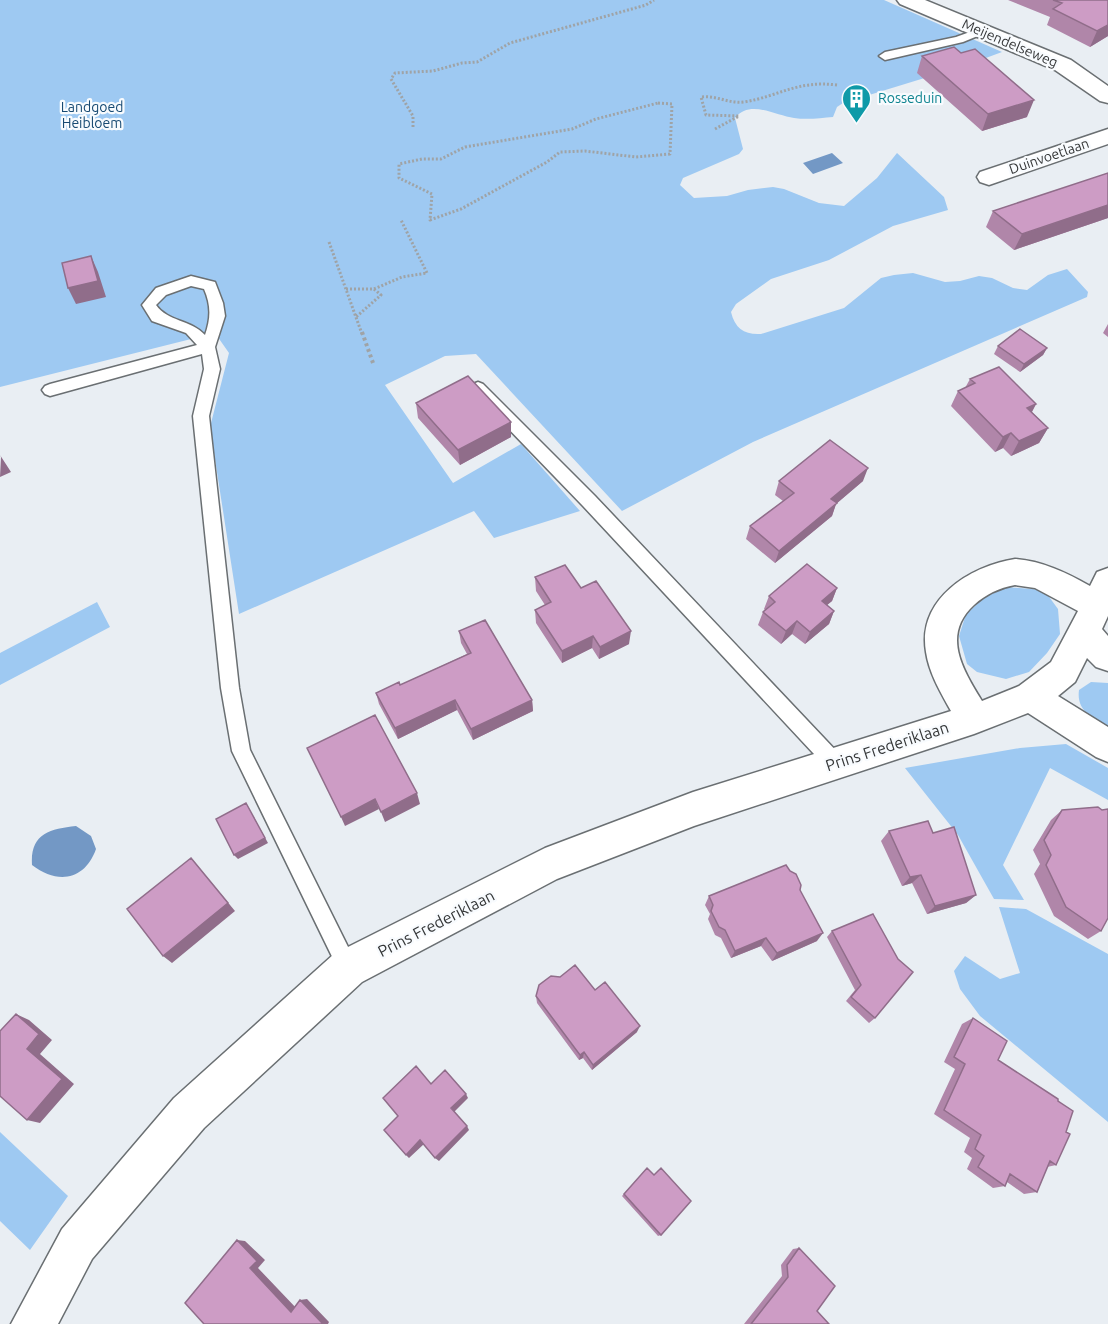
<svg xmlns="http://www.w3.org/2000/svg" width="1108" height="1324" viewBox="0 0 1108 1324" font-family="Ubuntu,sans-serif">
<style>
.green{fill:#9ec9f2}
.water{fill:#7398c5}
.lines{fill:none;stroke-linecap:round;stroke-linejoin:round}
.service-casing{stroke:#6a6f72;stroke-width:3}
.minor-casing{stroke:#6a6f72;stroke-width:3}
.path-far1{stroke:#9fa3a6;stroke-width:3;stroke-dasharray:2 2;stroke-linecap:butt}
.path{stroke:#9fa3a6;stroke-width:4;stroke-dasharray:3 3;stroke-linecap:butt}
.service{fill:#fff;fill-rule:evenodd}
.minor{fill:#fff;fill-rule:evenodd}
.wall{fill:#b086a9}
.shaded-wall{fill:#906d8a}
.building{fill:#cd9cc5;stroke:#906d8a;stroke-width:1.5}
.labels{text-anchor:middle;stroke-width:4.5;stroke-linejoin:round;paint-order:stroke}
.far-street-label{font-size:14px;fill:#343637;stroke:#f8fbfe}
.far-culture-label{font-size:14px;fill:#0d838f;stroke:#f8fbfe;text-anchor:start}
.far-park-label{font-size:14px;fill:#174a73;stroke:#f8fbfe}
.street-label{font-size:16px;fill:#343637;stroke:#f8fbfe}
</style>
<rect width="100%" height="100%" fill="#e9eef3"/>
<path class="green" d="M0,0H884L1002,52L967,65L843,103L837,107L833,117C821,118 807,120 794,118C776,116 750,99 735,118L743,149L739,154L683,178L680,185L694,198L727,196L748,190L773,187L784,189L819,203L844,206L877,178L897,153L944,197L948,210L893,226L829,260L771,279L736,304L731,312C735,329 745,335 761,334L844,308L881,278L894,275L913,273L945,282L960,281L979,276L992,278L1013,288L1027,290L1048,275L1067,269L1088,292L1087,297L753,442L622,511L476,354L445,356L385,385L453,483L521,444L580,511L494,538L474,511L239,614L210,427L229,353L215,333L0,387Z
M1007,587L1044,590L1058,609L1060,634L1047,653L1029,672L1006,679L977,672L967,664L959,636L966,614L985,597Z
M97,602L110,627L0,685V653Z
M1091,682L1108,683V727C1093,718 1076,711 1079,690Z
M1066,744L1108,768V800L1050,768L1003,865L1024,900L994,899L958,835L905,768L1020,748Z
M999,907L1026,909L1108,954V1122L980,1016L960,989L954,971L965,956L1000,979L1020,973Z
M0,1132L68,1196L30,1250L0,1221Z"/>
<path class="water" d="M832,153L843,163L813,174L803,163Z
M76,826L91,836L96,849C85,880 58,885 32,865C30,834 49,829 76,826Z"/>
<g class="lines">
<defs>
<path id="service" d="M981,28L985,29V33L963,42L885,60L879,56L885,52L956,37Z
M191,276L215,282L223,303L225,316L215,347L220,369L209,416L239,688L250,750L355,961L359,968L355,975L348,979L341,975L232,751L221,688L193,416L204,369L202,354L50,396L45,394L42,390L45,386L50,384L197,345L186,333L152,321L142,305L156,288ZM191,286L204,289C211,305 211,318 205,335C190,319 168,322 156,305L166,295Z
M478,382L483,384L595,496L842,757L845,763L842,769L835,772L828,769L583,506L473,392L470,388L473,384Z"/>
<path id="minor" d="M897,0H925L1071,60L1108,86V103L1100,101L1055,70L900,4Z
M1108,129V144L989,185L980,182L977,177L980,172Z
M1015,559C1042,561 1067,573 1090,586L1097,572L1108,568V616L1102,629L1108,636V671L1096,667L1087,658L1075,682L1058,696L1108,727V762L1096,757L1028,713L974,734L694,826L557,879L362,982L204,1128L92,1259L58,1324H11L62,1229L174,1098L334,954L545,848L693,792L951,711C941,693 929,673 926,652C917,599 970,566 1015,559ZM1015,585L1035,588L1078,611L1051,662L1019,686L982,701C963,670 941,635 974,605C986,594 999,588 1015,585Z"/>
</defs>
<use href="#service" class="service-casing"/>
<use href="#minor" class="minor-casing"/>
<path class="path-far1" d="M658,103L672,104L670,154L636,157L585,151L560,152L547,162L461,209L430,220L432,194L399,178V164L422,159H441L465,147L572,129L596,119Z
M413,127V116L391,79L395,73L433,71L462,63L477,62L510,43L646,5L654,0
M715,129L739,116L706,115L701,97C716,95 729,104 744,102C780,96 797,80 837,85
M329,242L362,334
M346,289H374L381,295L356,317
M374,289L402,277L427,273L401,220"/>
<path class="path" d="M362,332L373,363"/>
<use href="#service" class="service"/>
<use href="#minor" class="minor"/>
</g>
<path class="wall" d="M1008,0H1108V36L1090,47L1047,25L1050,17Z
M922,56L1027,117L982,131L917,73Z
M1108,173V218L1014,250L986,227L993,211Z
M1108,324V337L1103,333Z
M998,346L1047,348L1043,355L1020,372L994,354Z
M970,379L1036,404L1032,412L1048,428L1039,443L1011,456L1003,448L995,452L951,406L958,391L965,388Z
M416,403L511,437L460,465L418,418Z
M779,481H863L836,504L832,516L775,563L746,539L750,526L783,501L775,495Z
M535,577L581,588L629,644L599,659L592,648L562,663L536,623L535,610L545,605L536,591Z
M837,588L832,601L827,605L834,611L829,624L805,644L792,634L781,644L758,625L763,612L765,610L764,609L769,596Z
M459,631L532,700L533,711L473,740L457,710L398,739L379,704L376,693L400,685L467,654L461,643Z
M1062,810L1101,931L1088,939L1054,916L1034,874L1040,864L1033,850L1051,820Z
M889,831L933,833L976,895L966,903L927,914L912,883L902,886L881,841Z
M800,890L817,941L772,961L761,946L731,958L721,938L715,935L708,919L710,914L705,905L709,896Z
M832,931L898,959L875,1018L869,1023L846,1001L855,990L827,937Z
M595,990L637,1032L592,1070L583,1058L579,1060L537,1003L536,996Z
M973,1018L998,1060L1058,1101L1066,1132L1056,1165L1047,1167L1037,1192L1024,1194L1007,1182L1005,1186L993,1188L967,1169L972,1158L964,1152L970,1138L934,1114L955,1069L944,1062L962,1024Z
M647,1168L661,1235L658,1236L622,1196Z
M799,1248L817,1311L829,1324H744L782,1276L781,1265L793,1249Z"/>
<path class="shaded-wall" d="M1108,25V36L1090,47L1097,31Z
M1034,100L1027,117L982,131L988,114Z
M1108,205V218L1014,250L1022,234Z
M91,256L98,272L106,297L76,304L68,288Z
M1047,348L1043,355L1020,372L1024,364Z
M1036,404L1028,419L1027,408Z
M511,422V437L460,465L458,450Z
M1048,428L1039,443L1011,456L1019,441Z
M1011,433L1003,448L995,452L1003,437Z
M0,455L11,472L0,477L1,457Z
M868,468L863,481L836,504L832,516L775,563L779,551L831,499Z
M837,588L832,601L816,614L822,601Z
M834,611L829,624L805,644L810,632Z
M797,621L792,634L781,644L786,631Z
M631,631L629,644L599,659L600,647Z
M593,636L592,648L562,663V651Z
M455,700L457,710L398,739L395,728Z
M532,700L533,711L473,740L471,729Z
M417,793L420,804L385,822L381,812Z
M375,799L379,809L345,826L341,817Z
M246,803L268,843L238,859L234,855Z
M191,858L235,911L172,963L163,956Z
M921,875L912,883L902,886L910,877Z
M976,895L966,903L927,914L935,906Z
M823,933L817,941L772,961L777,953Z
M766,938L761,946L731,958L735,951Z
M16,1014L29,1020L52,1040L40,1054L74,1084L40,1123L27,1120V1049Z
M640,1026L637,1032L592,1070L593,1065Z
M584,1052L583,1058L579,1060L580,1055Z
M466,1094L468,1098L454,1112L451,1108Z
M467,1126L469,1130L439,1161L435,1158Z
M420,1140L424,1144L409,1158L406,1155Z
M237,1240L245,1241L265,1260L258,1268L298,1310L291,1312L250,1268Z
M307,1299L329,1322L328,1324H323L300,1300Z"/>
<path class="building" d="M1053,0H1108V25L1097,31L1053,9L1062,3Z
M954,47L961,53L975,49L1034,100L988,114L922,56Z
M1108,173V205L1022,234L993,211Z
M91,256L98,281L68,288L62,263Z
M1020,329L1047,348L1024,364L998,346Z
M999,367L1036,404L1027,408L1048,428L1019,441L1011,433L1003,437L958,391L975,383L970,379Z
M468,376L511,422L458,450L416,403Z
M830,440L868,468L831,499L837,503L779,551L750,526L794,493L779,481Z
M807,564L837,588L822,601L834,611L810,632L797,621L786,631L763,612L775,602L769,596Z
M565,565L581,588L596,581L631,631L600,647L593,636L562,651L535,610L551,602L535,577Z
M485,620L532,700L471,729L455,700L395,728L376,693L399,682L400,685L471,653L459,631Z
M375,715L417,793L381,812L375,799L341,817L307,748Z
M246,803L265,838L234,855L216,819Z
M1098,807L1102,810L1108,809V918L1101,931L1066,907L1046,865L1051,855L1044,840L1062,810Z
M928,821L933,833L954,827L976,895L935,906L921,875L910,877L889,831Z
M191,858L228,903L163,956L127,909Z
M786,865L790,871L796,874L801,885L800,890L823,933L777,953L766,938L735,951L725,930L719,927L711,911L713,905L709,896Z
M873,914L898,959L913,972L875,1018L851,997L861,985L832,931Z
M575,965L595,990L605,982L640,1026L593,1065L584,1052L580,1055L536,996L539,985L551,976L560,977Z
M16,1014L39,1034L27,1049L62,1079L27,1120L0,1096V1031Z
M973,1018L1007,1041L998,1060L1058,1099V1101L1073,1111L1066,1132L1070,1134L1056,1165L1050,1161L1037,1192L1010,1174L1005,1186L978,1167L984,1156L975,1149L981,1135L944,1110L965,1064L954,1057Z
M416,1066L431,1084L445,1070L466,1094L451,1108L467,1126L435,1158L420,1140L406,1155L384,1130L398,1116L383,1098Z
M647,1168L654,1175L661,1168L691,1201L661,1235L624,1194Z
M237,1240L257,1261L250,1268L291,1312L300,1300L323,1324H204L185,1303Z
M799,1248L835,1286L817,1311L829,1324H751L788,1277L787,1265Z"/>
<defs>
<symbol id="building-pin" viewBox="-11 -11 22 30"><path d="M0 17L-7.5 6A9.5 9.5 0 1 1 7.5 6Z" fill="#0f9aa8" stroke="#f8fbfe"/><path d="M-4-6H4V6H1V3H-1V6H-4ZM-2.5-4.3h1.7v1.8h-1.7ZM.8-4.3h1.7v1.8H.8ZM-2.5-1h1.7V.8h-1.7ZM.8-1h1.7V.8H.8Z" fill="#fff"/></symbol>
</defs>
<g fill-rule="evenodd">
<use href="#building-pin" x="840" y="82" width="33" height="45"/>
</g>
<g class="labels">
<g class="far-street-label">
<text transform="translate(1010 43) rotate(23)" y="5">Meijendelseweg</text>
<text transform="translate(1049 156) rotate(-19)" y="5">Duinvoetlaan</text>
</g>
<g class="far-culture-label">
<text x="878" y="103">Rosseduin</text>
</g>
<g class="far-park-label">
<text x="92" y="112">Landgoed<tspan x="92" dy="16">Heibloem</tspan></text>
</g>
<g class="street-label">
<text transform="translate(887 746) rotate(-18)" y="6">Prins Frederiklaan</text>
<text transform="translate(436 923) rotate(-27)" y="6">Prins Frederiklaan</text>
</g>
</g>
</svg>
